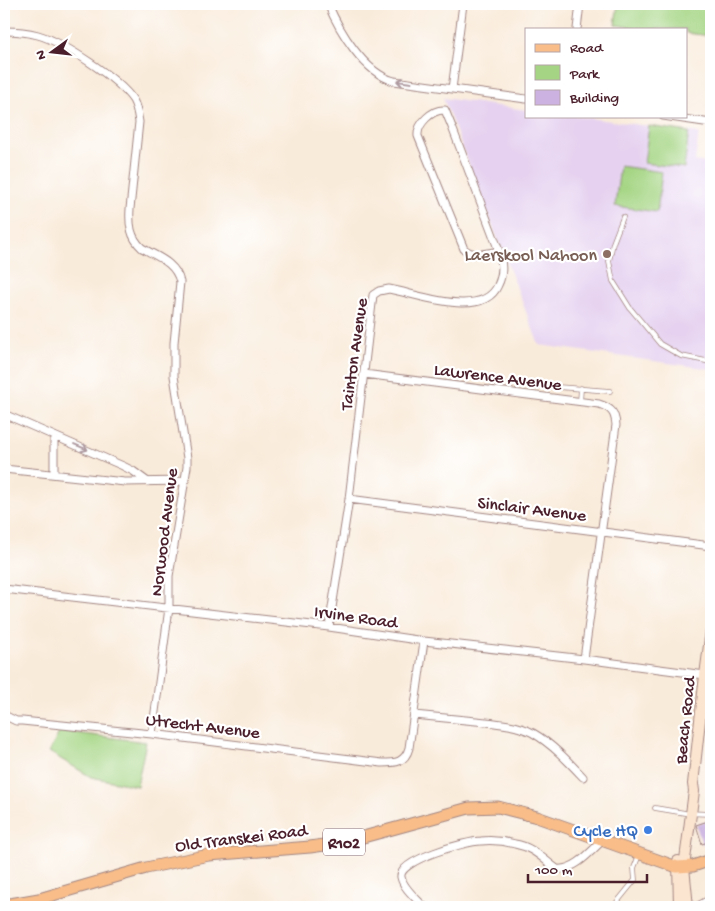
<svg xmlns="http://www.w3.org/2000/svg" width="715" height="911" viewBox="0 0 715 911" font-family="'Gochi Hand',sans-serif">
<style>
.built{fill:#e6d2f0}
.green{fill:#a5d584;stroke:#787a58}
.building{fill:#cbb2e0}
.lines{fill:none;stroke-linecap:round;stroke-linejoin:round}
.lane-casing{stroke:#a28582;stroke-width:5.5}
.street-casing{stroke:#a28582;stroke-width:9}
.secondary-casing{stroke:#a28582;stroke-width:12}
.primary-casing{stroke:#a28582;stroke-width:13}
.lane{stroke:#fff;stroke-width:4}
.street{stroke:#fff;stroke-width:7}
.secondary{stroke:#fce5d0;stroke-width:10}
.primary{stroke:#f8bd89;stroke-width:11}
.oneway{stroke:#ae9aa0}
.education-dot{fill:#8d6e63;stroke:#fff;stroke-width:2}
.shop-dot{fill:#3f7fe0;stroke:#fff;stroke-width:2}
.labels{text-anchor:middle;stroke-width:4.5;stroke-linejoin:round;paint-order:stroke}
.shield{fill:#fff;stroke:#80626b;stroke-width:1}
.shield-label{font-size:16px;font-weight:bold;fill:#4a1f2b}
.education-label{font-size:18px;fill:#785e54;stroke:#fff;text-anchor:end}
.street-label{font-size:18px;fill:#4a1f2b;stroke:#fff}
.shop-label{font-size:18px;fill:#366cbe;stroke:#fff;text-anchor:end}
</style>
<rect width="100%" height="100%" fill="#fff"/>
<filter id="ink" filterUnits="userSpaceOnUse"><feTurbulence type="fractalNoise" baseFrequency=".02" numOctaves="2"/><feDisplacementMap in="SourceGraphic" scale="10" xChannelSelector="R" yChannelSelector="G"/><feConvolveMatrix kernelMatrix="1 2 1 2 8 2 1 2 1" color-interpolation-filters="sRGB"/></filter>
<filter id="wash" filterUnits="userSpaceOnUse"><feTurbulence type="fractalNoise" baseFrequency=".0096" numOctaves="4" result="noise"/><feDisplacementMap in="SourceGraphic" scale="20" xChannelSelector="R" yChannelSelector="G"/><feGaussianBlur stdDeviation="1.12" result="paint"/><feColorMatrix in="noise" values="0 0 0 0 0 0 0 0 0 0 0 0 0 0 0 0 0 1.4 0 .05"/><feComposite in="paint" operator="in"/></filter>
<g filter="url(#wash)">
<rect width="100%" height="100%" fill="#f9ebda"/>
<path class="built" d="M443,98L526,110V116H575L699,133L695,161L711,164V369L539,345Z"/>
<path class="green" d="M618,4H711V36L686,33V29H646L615,25Z
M649,126L689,132L684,168L644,163Z
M620,166L662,172L657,212L615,206Z
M60,731L146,742L137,786L91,777L49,752Z"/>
<g id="blocks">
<path class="building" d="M711,820V841L702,844L696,825Z"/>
</g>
</g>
<g filter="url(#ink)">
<use href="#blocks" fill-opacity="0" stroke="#a28582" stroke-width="1"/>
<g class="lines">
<defs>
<path id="lane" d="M623,217L613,243L609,261L613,281L630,308L660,344L681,356L711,362
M531,385L610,391
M580,402L581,388
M655,808L685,813L711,814
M92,907L105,904L108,907
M613,907L635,880L634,868L639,855
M693,907L711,897"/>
<path id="street" d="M328,4C339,30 364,73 394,81L526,99
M577,29L580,4
M4,31C15,31 27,32 38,35C63,42 119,79 133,100C137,107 138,115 139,122L130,209C129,224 130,237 142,248C158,257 176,263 180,282L174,343V376L187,458V467L169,576V608L152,734
M452,89L463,4
M663,116L711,123
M364,374L599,404C611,408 615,412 616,425L584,659
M4,414L123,466L133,471L148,482
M54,436V474
M4,469L125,482L185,481
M349,499L711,546
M4,589L329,627L424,641L584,659L705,675
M329,627L349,499L373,295L379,291L389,289C418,294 483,320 498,285C504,273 502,263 499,251L452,127L445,110C432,109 417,124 418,136L464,249C475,258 487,253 499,251
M4,715L16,721H22L152,734L382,763C395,763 405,763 409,748L424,641
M414,715C435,717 456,719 476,721C495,723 516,724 533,733C552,744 568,761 583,777
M424,907C417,899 403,888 401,877C398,860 467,841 481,841C492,840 504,841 515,844C533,847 543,859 557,869C575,871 591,851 603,840"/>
<path id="secondary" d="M678,861L679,907
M688,907L684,867L694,791L693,784L705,675L711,630"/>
<path id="primary" d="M4,905L39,899L146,868L209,855L310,847L345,842L469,808L498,807L537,817L677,867L693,866L711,860"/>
</defs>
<use href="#lane" class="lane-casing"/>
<use href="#street" class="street-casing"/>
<use href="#secondary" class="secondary-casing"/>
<use href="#primary" class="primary-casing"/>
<use href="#lane" class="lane"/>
<use href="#street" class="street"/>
<use href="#secondary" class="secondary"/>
<use href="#primary" class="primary"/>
</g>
<defs><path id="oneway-shaft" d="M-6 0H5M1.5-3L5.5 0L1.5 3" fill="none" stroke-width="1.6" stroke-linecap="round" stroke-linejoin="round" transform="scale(1.25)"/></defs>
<g class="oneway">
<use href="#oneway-shaft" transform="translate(404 82) rotate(-172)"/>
<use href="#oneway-shaft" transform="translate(81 447) rotate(23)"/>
</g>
</g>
<circle class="education-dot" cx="607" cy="254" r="5"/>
<circle class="shop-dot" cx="648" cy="830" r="5"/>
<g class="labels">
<rect class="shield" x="323" y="828.5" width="42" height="27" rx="4"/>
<g class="shield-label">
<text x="344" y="848">R102</text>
</g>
<g class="education-label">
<text x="597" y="260">Laerskool Nahoon</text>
</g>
<g class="street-label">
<text transform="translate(353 354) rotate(-82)" y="6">Tainton Avenue</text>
<text transform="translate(498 376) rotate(7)" y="6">Lawrence Avenue</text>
<text transform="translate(532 508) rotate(7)" y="6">Sinclair Avenue</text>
<text transform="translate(163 532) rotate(-83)" y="6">Norwood Avenue</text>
<text transform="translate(356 616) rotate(8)" y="6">Irvine Road</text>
<text transform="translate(684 720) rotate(-84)" y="6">Beach Road</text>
<text transform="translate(203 725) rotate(7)" y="6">Utrecht Avenue</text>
<text transform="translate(241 837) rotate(-7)" y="6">Old Transkei Road</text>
</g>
<g class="shop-label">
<text x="638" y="836">Cycle HQ</text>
</g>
</g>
<rect width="715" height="911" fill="none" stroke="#fff" stroke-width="20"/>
<rect x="525" y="28" width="162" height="90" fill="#ffffff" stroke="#b7a5aa"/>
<rect x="535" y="44" width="25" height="8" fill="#f8bd89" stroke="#b7a5aa"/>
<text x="570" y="52" font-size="15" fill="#4a1f2b">Road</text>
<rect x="535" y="65" width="25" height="15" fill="#a5d584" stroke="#b7a5aa"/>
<text x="570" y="78" font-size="15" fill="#4a1f2b">Park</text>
<rect x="535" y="90" width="25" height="15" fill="#cbb2e0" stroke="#b7a5aa"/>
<text x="570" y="102" font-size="15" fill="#4a1f2b">Building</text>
<g transform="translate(52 52) rotate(255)" stroke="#ffffff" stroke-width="4" paint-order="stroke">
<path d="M0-4L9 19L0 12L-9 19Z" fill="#4a1f2b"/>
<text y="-8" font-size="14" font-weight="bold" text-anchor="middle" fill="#4a1f2b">N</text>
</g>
<path d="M528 874v8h119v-8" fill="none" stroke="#4a1f2b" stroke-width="2.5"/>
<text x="535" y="874" font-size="15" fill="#4a1f2b" stroke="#ffffff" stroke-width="4" paint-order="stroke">100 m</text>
</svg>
